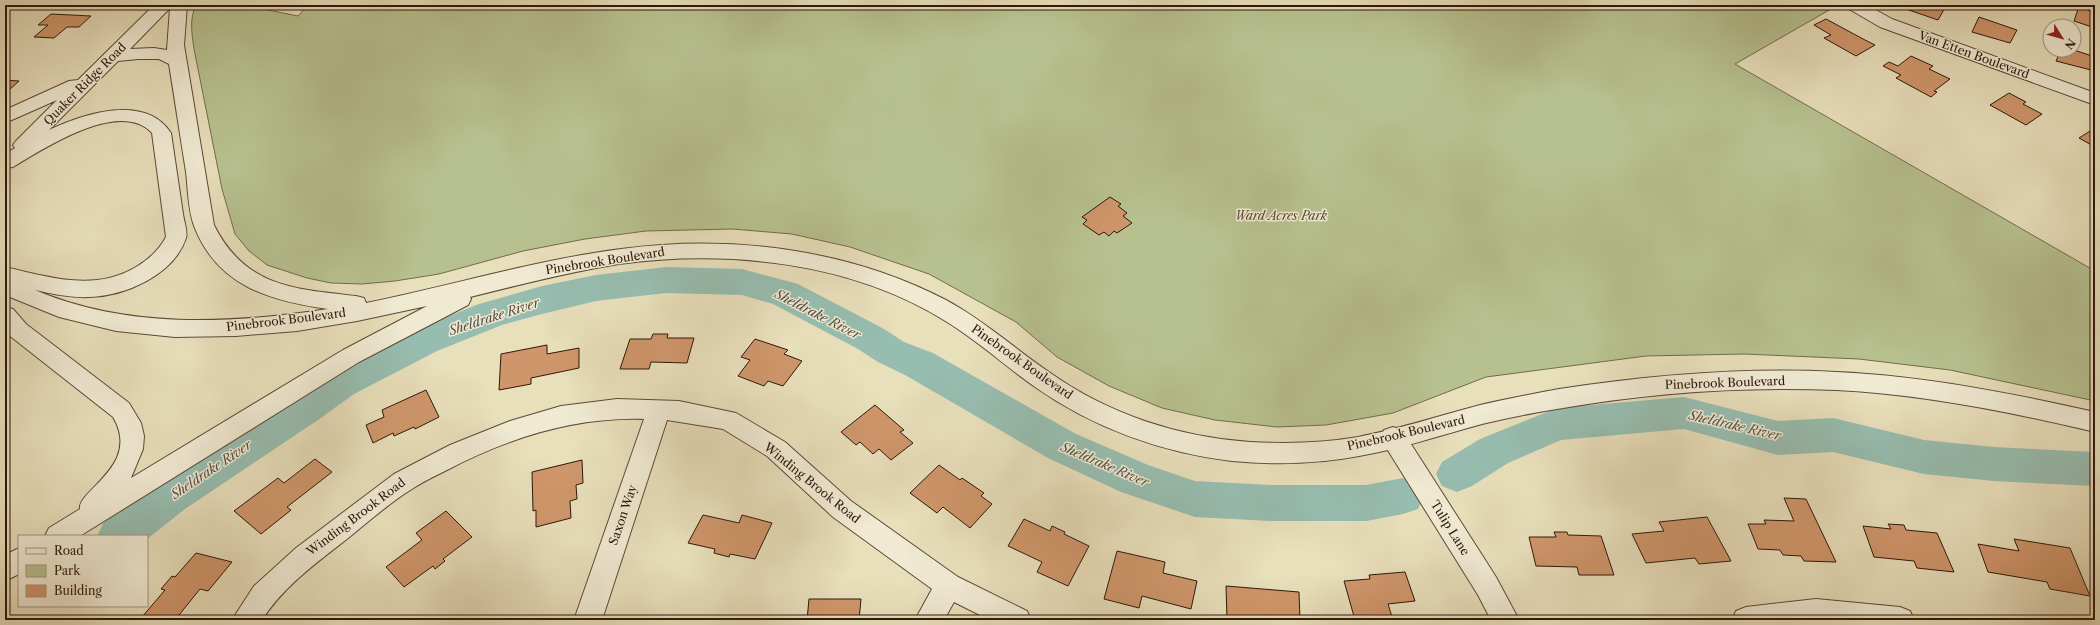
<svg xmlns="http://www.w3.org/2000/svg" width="2100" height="625" viewBox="0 0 2100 625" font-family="'Libre Caslon Text',serif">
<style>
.green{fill:#b7c18f;stroke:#726c4d}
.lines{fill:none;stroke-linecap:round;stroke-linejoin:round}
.river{fill:#97bdb0;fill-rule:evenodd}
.building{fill:#cf966b;stroke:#2e170b}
.minor-casing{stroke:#5c4937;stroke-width:2}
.tertiary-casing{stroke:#5c4937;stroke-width:2}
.minor{fill:#f0ead3;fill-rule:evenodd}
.tertiary{fill:#f0ead3;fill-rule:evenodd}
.labels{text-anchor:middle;stroke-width:3;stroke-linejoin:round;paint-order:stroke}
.street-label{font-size:12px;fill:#2e170b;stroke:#f0ead3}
.park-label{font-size:12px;font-style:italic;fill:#574a33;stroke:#f0ead3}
.water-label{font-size:13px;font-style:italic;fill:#535145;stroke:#f0ead3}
</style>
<rect width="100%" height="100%" fill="#e8dfbb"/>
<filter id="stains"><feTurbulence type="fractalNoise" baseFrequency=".005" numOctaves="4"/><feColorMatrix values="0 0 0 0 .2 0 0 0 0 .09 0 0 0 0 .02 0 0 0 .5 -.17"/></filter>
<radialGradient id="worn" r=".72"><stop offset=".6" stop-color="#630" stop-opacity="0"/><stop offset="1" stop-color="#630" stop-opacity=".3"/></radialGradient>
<path class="green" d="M196,5H243L298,16L308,5H1838L1735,64L2095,271V401L1950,370L1859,359L1744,354L1646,356L1486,377L1393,413L1326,425L1277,427L1215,420L1162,408L1109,386L1057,357L1016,322L929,274L850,247L792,234L732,229L646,231L585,239L523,251L439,274L395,281L362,284L331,283L307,278L267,265L249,251L235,234L222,189L194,49C192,34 189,19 196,5Z"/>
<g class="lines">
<path class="river" d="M666,267L742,269L798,284L884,329L904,342L933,353L1076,434L1148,465L1195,481L1270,485H1366L1403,478L1418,483L1424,496L1418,509L1403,514L1366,521H1270L1195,517L1121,492L1048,458L905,375L878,362L858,349L773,304L742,295L666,293L596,301L542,314L502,325L437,351L354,394L318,420L185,509L147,539V536H97L104,522L155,483L290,398L326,372L411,331L479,304L542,286L596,275Z
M1684,397L1778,421L1833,418L1924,440L1994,447L2095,452V486L1994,481L1924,474L1833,452L1778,455L1684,429L1561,440L1508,463L1472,486L1457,492L1442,486L1436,474L1442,462L1480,439L1557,408Z"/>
</g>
<path class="building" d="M1902,5H1942L1946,6L1938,20L1900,7Z
M2079,6L2095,13V28L2074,21Z
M51,14L91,16L79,27H67L54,38L34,37L48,25H38Z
M1979,17L2017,30L2010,43L1972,32Z
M1826,19L1865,40L1875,45L1856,56L1824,38L1831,35L1814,25Z
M2061,50H2074L2095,57V71L2056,61Z
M1911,56L1933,66L1929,69L1950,79L1934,91L1937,92L1931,97L1896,78L1901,75L1883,66L1889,62L1898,66Z
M5,80L19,81L9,90H5Z
M2009,93L2026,102L2023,104L2042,114L2026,125L1990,105Z
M2095,128V147L2079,138Z
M1110,197L1121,204L1118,206L1127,213L1123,216L1132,223L1117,233L1114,231L1109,236L1104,232L1099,235L1083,224L1087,220L1082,217Z
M653,334H668L667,338H694L687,363L651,362L649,369H620L630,339H651Z
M755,339L788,350L784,354L802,361L783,386L768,381L764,386L738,376L750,360L741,357Z
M547,345V354L579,348V368L531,378V384L499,390L501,354Z
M426,390L439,417L415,429L414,427L394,436L393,433L373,443L366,425L384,417L382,410Z
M875,405L904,430L900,432L913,443L891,460L879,449L873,454L860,442L856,445L841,432Z
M315,459L332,472L287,507L291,510L261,534L234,511L278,478L284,483Z
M582,460L583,483L576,485L577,499L570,501L571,518L536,527V510L533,511L532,472Z
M939,465L960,480L962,478L984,493L981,496L992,504L970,528L943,507L937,513L910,493Z
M1784,498L1806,499L1836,562L1804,561L1801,556L1783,555L1780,550L1758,549L1748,524H1766L1764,520L1794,521Z
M446,511L472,537L443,559L445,561L435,569L433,566L404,587L386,567L422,540L416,533Z
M703,515L739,523L742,515L772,523L755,559L730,554L729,557L714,553L715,549L688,543Z
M1707,517L1731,561L1699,564L1695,558L1646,563L1632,534L1664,531L1659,522Z
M1024,519L1050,531L1052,526L1065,532L1064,534L1089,546L1068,586L1037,572L1042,562L1008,546Z
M1888,524L1904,525L1906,530L1937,533L1954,572L1917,568L1914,561L1874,557L1863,526L1891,529Z
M1554,532H1567L1568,535L1601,536L1614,575H1579L1577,567L1536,566L1529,537H1556Z
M2014,539L2070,548L2090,596L2050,589L2047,582L1988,572L1978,544L2019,551Z
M1117,551L1165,562L1163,573L1197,581L1191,609L1142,596L1139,608L1104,599Z
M196,553L232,562L208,591L200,589L175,620H153L142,617L165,590L161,589L172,576L175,577Z
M1405,572L1415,601L1388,604L1393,620H1355L1344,581L1370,579L1369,575Z
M1226,586L1299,592L1300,620H1227Z
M809,599H861L859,620H807Z
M488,616L516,618V620H486Z
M667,616L703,618V620H666Z"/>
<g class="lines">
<defs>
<path id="minor" d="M1847,5H1867L1892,19L2095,93V105L1880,27L1849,9Z
M617,399L679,401L736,413L785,442L851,501L958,577L1027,611L1031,620H990L954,602L944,620H915L932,589L833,517L767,456L723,429L667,420L602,620H574L644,419C574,417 508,438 447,470C435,476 422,482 412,489C389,503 368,522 347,539C316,563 283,587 262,620H232L254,586L296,548L394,474L450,445L510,421L561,406Z
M1393,427L1402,430L1496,577L1519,620H1491L1478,595L1384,444L1381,437L1384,430Z
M1816,599L1900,607L1910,611L1914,620H1732L1736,611L1746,607Z"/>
<path id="tertiary" d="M154,5H187L184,45L214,225C245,287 294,289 356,296L364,298L366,303C451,286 535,260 621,249C730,234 848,249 946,300C983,320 1014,348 1049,372C1108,414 1178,437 1250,442C1286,444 1323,443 1358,437C1399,429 1439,416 1480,405C1506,399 1533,394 1559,389C1651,375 1745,367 1837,372C1923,376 2011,393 2095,412V432C2012,412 1920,394 1836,390C1742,386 1648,393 1557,409C1532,413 1507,418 1482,424C1441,435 1401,449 1359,456C1317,464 1274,465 1232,461C1163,453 1093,428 1035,387C1005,366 978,341 947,322C852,262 728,249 619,264C568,272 519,285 470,297L471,299L468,305L359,362L80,536H45L49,528L80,509C77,490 142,466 113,417L10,336L5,330V307L13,309L26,324L129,403L141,423L144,436L143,449L131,478L343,350L427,306L357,321L297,331L236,336L175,337L116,331L59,317L5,295V267C49,277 94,292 136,267C148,260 159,250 166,237L152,133C120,98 43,149 13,167L5,168V154L15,148L13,145L16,141L57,100L5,123V110L69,81L78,80ZM170,8L167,50L154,48L130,49ZM138,59H159L169,64C175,100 180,136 186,172C188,189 188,210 194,226C217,286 270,301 328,309C230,324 127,329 35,290C53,294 71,298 89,297C125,296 174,275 186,238C188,232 184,221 183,214C179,187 175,160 171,133C145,93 83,114 49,130L118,61Z
M19,548V574L5,581V555Z"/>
</defs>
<use href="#minor" class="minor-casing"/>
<use href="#tertiary" class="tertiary-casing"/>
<use href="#minor" class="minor"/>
<use href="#tertiary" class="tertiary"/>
</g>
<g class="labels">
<g class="street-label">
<text transform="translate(1974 55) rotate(20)" y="4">Van Etten Boulevard</text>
<text transform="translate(85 84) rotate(-45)" y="4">Quaker Ridge Road</text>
<text transform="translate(605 261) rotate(-9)" y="4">Pinebrook Boulevard</text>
<text transform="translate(286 320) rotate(-7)" y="4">Pinebrook Boulevard</text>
<text transform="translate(1022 362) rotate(35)" y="4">Pinebrook Boulevard</text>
<text transform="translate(1725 383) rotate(-2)" y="4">Pinebrook Boulevard</text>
<text transform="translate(1406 433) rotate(-13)" y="4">Pinebrook Boulevard</text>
<text transform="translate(812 483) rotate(39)" y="4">Winding Brook Road</text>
<text transform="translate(623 515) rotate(-71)" y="4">Saxon Way</text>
<text transform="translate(356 517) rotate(-37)" y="4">Winding Brook Road</text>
<text transform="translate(1450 528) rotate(58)" y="4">Tulip Lane</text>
</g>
<g class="park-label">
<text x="1281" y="220">Ward Acres Park</text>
</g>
<g class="water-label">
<text transform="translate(818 314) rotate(27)" y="5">Sheldrake River</text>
<text transform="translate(494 316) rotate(-18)" y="5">Sheldrake River</text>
<text transform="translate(1735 425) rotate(13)" y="5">Sheldrake River</text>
<text transform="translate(1105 464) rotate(23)" y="5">Sheldrake River</text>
<text transform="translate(211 469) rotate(-34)" y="5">Sheldrake River</text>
</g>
</g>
<rect width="2100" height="625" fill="none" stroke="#e8dfbb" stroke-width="20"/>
<rect x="6" y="6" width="2088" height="613" fill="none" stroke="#2e170b" stroke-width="2"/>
<rect x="10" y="10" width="2080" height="605" fill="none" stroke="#2e170b"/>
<rect x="18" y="535" width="130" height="72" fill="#f0ead3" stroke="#a29683"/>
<rect x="26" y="548" width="20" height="6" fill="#f0ead3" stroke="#a29683"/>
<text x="54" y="555" font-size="12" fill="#2e170b">Road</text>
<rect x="26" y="565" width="20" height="12" fill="#b7c18f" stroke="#a29683"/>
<text x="54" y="575" font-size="12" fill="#2e170b">Park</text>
<rect x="26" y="585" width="20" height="12" fill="#cf966b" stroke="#a29683"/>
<text x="54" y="595" font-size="12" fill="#2e170b">Building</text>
<g transform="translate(2062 38) rotate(127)"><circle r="19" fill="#f0ead3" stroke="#a29683"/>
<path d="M0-3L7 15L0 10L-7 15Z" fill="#8f2418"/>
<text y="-6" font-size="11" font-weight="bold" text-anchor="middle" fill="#2e170b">N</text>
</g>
<rect width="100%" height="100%" filter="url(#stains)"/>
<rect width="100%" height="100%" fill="url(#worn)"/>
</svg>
